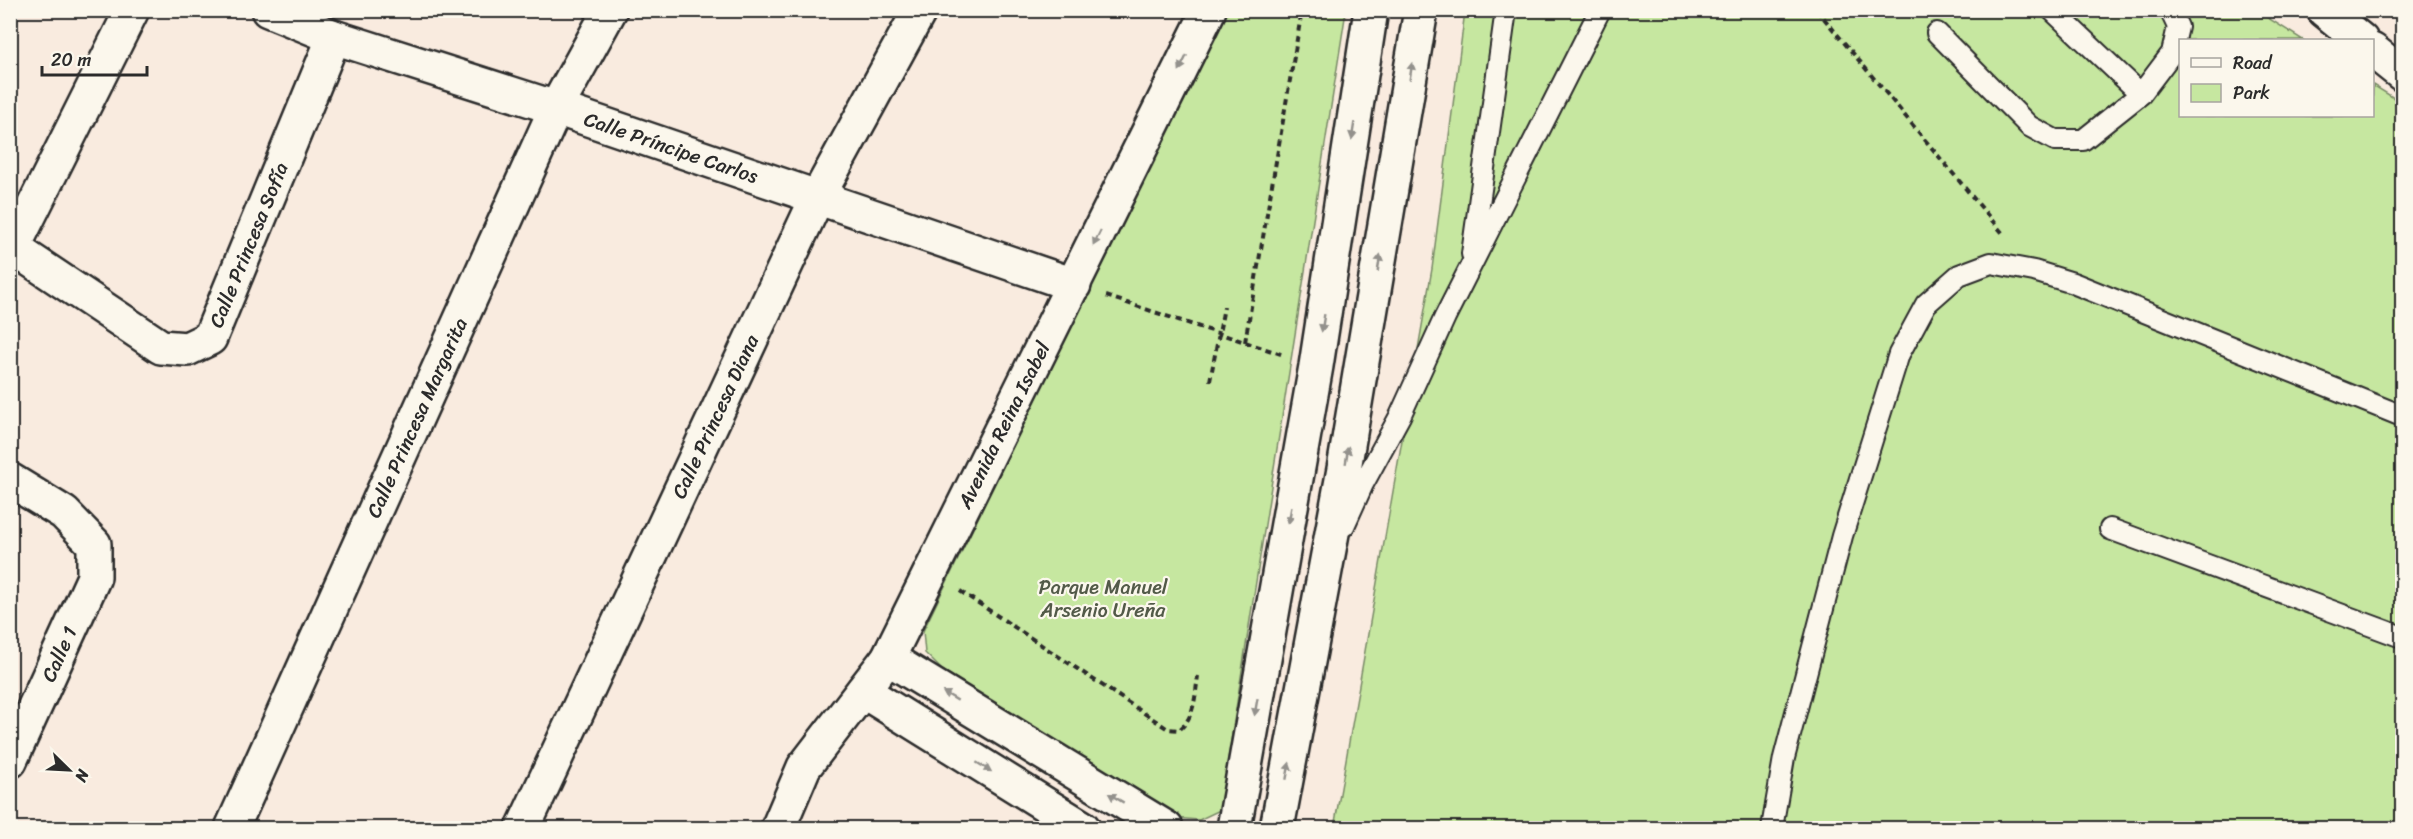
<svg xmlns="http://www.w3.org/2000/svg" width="2413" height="839" viewBox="0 0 2413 839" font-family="Sriracha,sans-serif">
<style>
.green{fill:#c6e7a0;stroke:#788966;stroke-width:1.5}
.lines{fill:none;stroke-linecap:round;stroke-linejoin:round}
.lane-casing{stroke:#2b2b2b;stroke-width:24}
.street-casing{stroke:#2b2b2b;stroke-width:38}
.secondary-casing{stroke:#2b2b2b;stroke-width:38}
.path{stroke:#2b2b2b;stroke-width:4;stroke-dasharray:6 4.5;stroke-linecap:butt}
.lane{stroke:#fbf7ec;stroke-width:20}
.street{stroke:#fbf7ec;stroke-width:33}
.secondary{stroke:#fbf7ec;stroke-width:33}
.oneway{fill:#93918c}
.labels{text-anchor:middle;stroke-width:4.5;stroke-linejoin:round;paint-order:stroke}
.street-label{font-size:20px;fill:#2b2b2b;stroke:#fbf7ec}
.park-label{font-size:20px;fill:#525a48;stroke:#fbf7ec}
</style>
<rect width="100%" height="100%" fill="#f9ebdf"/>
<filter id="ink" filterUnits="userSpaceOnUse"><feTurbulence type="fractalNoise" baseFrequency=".0167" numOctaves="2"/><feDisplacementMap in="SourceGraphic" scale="12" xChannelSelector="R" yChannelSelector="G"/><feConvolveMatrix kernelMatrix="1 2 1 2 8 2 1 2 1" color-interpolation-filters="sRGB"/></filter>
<g filter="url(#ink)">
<path class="green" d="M1225,11H1346L1220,810L1199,820L1173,818L942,670L925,653L923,631Z
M1465,11H2257L2303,40H2180V116H2372L2373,85L2402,103V828H1334L1432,269Z"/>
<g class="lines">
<defs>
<path id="lane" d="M2052,10L2141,94
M1937,33L2029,126L2055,140H2083L2141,94L2172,53L2178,27L2170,10
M1472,254L1506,10
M1344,526L1363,484L1400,416L1445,317L1600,10
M2110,529L2402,637
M1772,828L1784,758L1842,536L1899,354L1926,304L1959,275L1991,263L2034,271L2073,283L2402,416"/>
<g id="street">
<path id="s1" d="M268,10L334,37L556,108L1074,285"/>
<path d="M2324,10L2361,40"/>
<path d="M2372,50L2402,74"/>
<path id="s2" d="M10,246L161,347L187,349L210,338L334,37"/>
<path d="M13,248L132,10"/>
<path d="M10,480L64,513L94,544V577L10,761"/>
<path d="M888,658L1166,828"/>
<path d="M863,691L1083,828"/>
<path id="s3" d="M232,828L556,108L610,10"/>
<path id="s4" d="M523,828L817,198L920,10"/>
<path id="s5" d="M778,828L804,767L888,658L1209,10"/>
</g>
<path id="secondary" d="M1234,828L1316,366L1371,10
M1277,828L1344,469L1421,10"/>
</defs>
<use href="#lane" class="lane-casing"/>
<use href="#street" class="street-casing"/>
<use href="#secondary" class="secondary-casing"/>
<path class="path" d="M1817,10L2005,236
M1106,296L1284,355
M1245,342L1302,10
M1210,381L1224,307
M960,591L1168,729L1179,730C1195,717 1195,696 1198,676"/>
<use href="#lane" class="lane"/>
<use href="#street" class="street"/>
<use href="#secondary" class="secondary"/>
</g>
<defs><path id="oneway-solid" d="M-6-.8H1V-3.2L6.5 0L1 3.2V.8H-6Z" transform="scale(1.5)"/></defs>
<g class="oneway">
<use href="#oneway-solid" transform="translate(1183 63) rotate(116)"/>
<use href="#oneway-solid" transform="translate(1411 71) rotate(-81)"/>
<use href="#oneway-solid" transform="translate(1353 131) rotate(99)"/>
<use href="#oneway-solid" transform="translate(1097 238) rotate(116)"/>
<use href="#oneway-solid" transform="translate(1379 263) rotate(-81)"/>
<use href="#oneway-solid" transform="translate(1323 323) rotate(99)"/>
<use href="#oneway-solid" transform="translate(1347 455) rotate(-81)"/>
<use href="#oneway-solid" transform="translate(1290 515) rotate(100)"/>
<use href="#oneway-solid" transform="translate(950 696) rotate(-149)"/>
<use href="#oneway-solid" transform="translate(1256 707) rotate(100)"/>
<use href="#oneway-solid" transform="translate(984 767) rotate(32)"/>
<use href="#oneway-solid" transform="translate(1288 771) rotate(-79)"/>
<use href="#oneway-solid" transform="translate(1116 798) rotate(-149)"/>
</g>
</g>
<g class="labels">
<g class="street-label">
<text dy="7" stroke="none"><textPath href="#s1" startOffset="426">Calle Príncipe Carlos</textPath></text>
<text dy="7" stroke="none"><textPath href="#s2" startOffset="334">Calle Princesa Sofía</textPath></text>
<text dy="7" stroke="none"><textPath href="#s4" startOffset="454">Calle Princesa Diana</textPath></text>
<text dy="7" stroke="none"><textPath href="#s3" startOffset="450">Calle Princesa Margarita</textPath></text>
<text dy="7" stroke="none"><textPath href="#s5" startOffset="464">Avenida Reina Isabel</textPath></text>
<text transform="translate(59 654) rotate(-66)" y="7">Calle 1</text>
</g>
<g class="park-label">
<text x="1103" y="594">Parque Manuel<tspan x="1103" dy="23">Arsenio Ureña</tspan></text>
</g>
</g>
<rect width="2413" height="839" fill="none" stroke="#fbf7ec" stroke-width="36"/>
<rect x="18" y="18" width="2377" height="803" fill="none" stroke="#2b2b2b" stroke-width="2" filter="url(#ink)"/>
<rect x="2179" y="39" width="195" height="78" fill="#fbf7ec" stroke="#a8a59f" stroke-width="1.5"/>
<rect x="2191" y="58" width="30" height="9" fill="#fbf7ec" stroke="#a8a59f" stroke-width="1.5"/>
<text x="2233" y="69" font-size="18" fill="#2b2b2b">Road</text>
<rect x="2191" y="84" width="30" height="18" fill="#c6e7a0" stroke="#a8a59f" stroke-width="1.5"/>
<text x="2233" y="99" font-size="18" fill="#2b2b2b">Park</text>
<g transform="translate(69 770) rotate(114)" stroke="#fbf7ec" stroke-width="4.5" paint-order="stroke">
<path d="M0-4.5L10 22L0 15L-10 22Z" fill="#2b2b2b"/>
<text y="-9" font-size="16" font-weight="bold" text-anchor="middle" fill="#2b2b2b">N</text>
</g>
<path d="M42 66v9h105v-9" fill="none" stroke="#2b2b2b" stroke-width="3"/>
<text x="51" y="66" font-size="18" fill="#2b2b2b" stroke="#fbf7ec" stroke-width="4.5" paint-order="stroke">20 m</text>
</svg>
